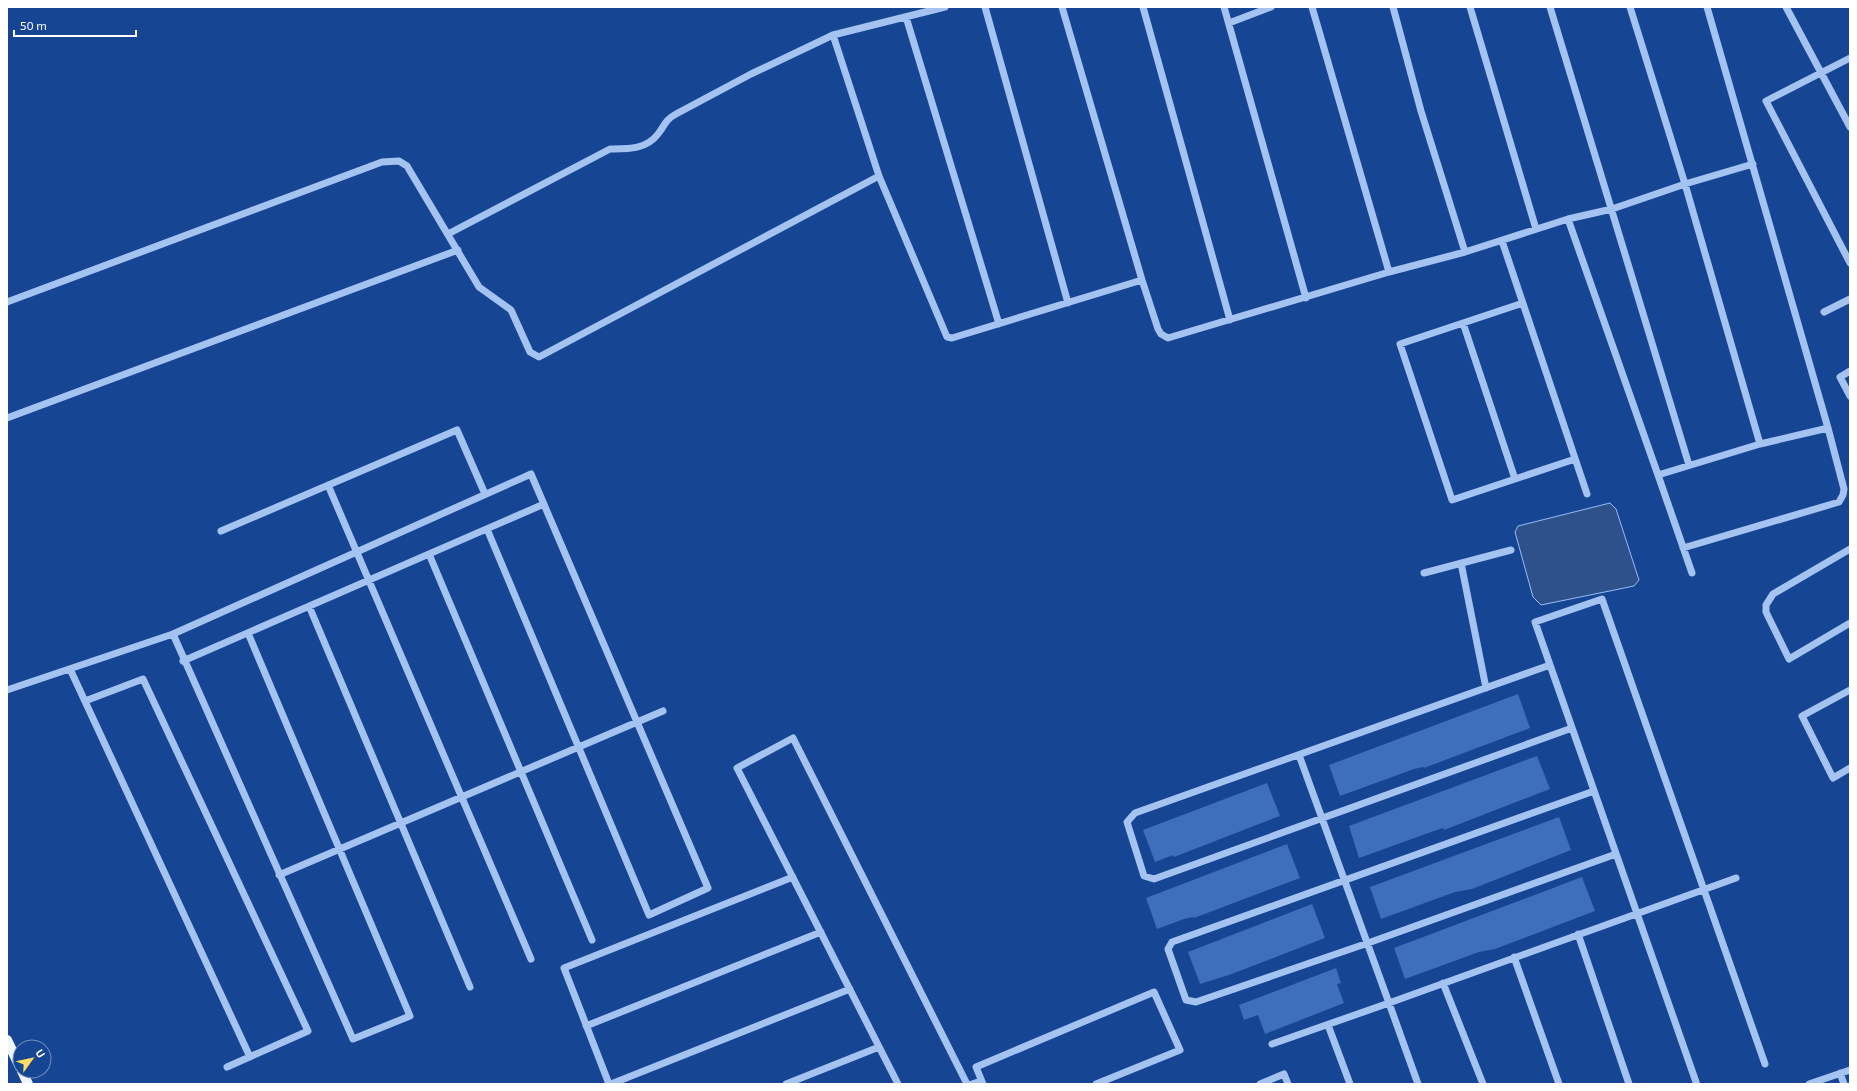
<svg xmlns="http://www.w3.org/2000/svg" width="1857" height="1091" viewBox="0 0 1857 1091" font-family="'Exo 2',sans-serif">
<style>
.water{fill:#2f518b;stroke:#97bdf4}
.building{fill:#3e6fbb}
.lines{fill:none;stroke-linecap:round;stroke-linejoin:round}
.minor{stroke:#a5c3f1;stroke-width:7}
.major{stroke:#eff4ff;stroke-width:10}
</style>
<rect width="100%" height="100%" fill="#164593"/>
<path class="water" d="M1610,503L1616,509L1639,580L1634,586L1541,605L1533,597L1515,532L1518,526Z"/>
<path class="building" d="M1518,694L1530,728L1424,768L1423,767L1414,769L1340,796L1329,765Z
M1537,756L1550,789L1444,830L1443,828L1434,831L1359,858L1349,826Z
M1267,783L1280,816L1174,857L1173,855L1155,862L1143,830Z
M1559,817L1571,850L1472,889L1455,892L1381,919L1370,887Z
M1287,844L1300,878L1194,918L1193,917L1184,919L1157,929L1146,898Z
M1582,877L1595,911L1495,949L1479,952L1405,979L1394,948Z
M1312,904L1325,938L1229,975L1200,984L1188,952Z
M1336,968L1341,983L1337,984L1344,1003L1265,1034L1258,1015L1244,1020L1239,1005Z"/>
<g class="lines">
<path class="minor" d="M985,7L1068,303
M1062,7L1142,280L1158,329L1161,334L1168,338L1389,272L1465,252L1568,219L1612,209L1685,184L1753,164
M1143,7L1230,320
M1224,7L1306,298
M1312,7L1389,272
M1393,7L1421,111L1465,252
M1470,7L1536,229
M1550,7L1689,465
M1630,7L1685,184L1760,444L1828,428L1707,7
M1786,7L1850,127
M906,17L999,324
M1229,23L1271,7
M833,35L879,176L947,337L952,338L1142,280
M1850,58L1766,101L1850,263
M1568,219L1658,475
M448,234L610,149C627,149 646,150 658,134C665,125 665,120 676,114L751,74L833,35L945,7
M1502,241L1587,494
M7,302L382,162L399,161L407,166L479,287L511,310L530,352L539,357L879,176
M1523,303L1400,344L1452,500L1575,459
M1824,312L1850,299
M1463,323L1515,479
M1850,371L1840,377L1850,396
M7,418L458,250
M328,485L531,959
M221,531L457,430L485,494
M1683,548L1839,502L1843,495L1844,489L1828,428
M1850,549L1773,594L1766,605V612L1789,659L1850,623
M429,554L592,940
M1461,563L1486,688
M1424,573L1511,550
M1692,573L1658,475L1760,444
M309,606L470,987
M173,634L353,1039L410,1016L248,633
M183,661L544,504
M1550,665L1135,813L1127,822L1144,876L1154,879L1572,728
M70,669L250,1057
M7,690L173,634L531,474L708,888L649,915L487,529
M1850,690L1802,716L1833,778L1850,768
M85,701L143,679L308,1031L227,1067
M1299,755L1389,1003L1736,878
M1594,791L1172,942L1168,949L1186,1000L1196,1002L1368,943L1616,854
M279,875L663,711
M1578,934L1629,1084
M1514,957L1559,1084
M1443,983L1483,1084
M1328,1025L1350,1084
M586,1026L821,932
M1272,1044L1389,1003L1418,1084
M1840,1073L1844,1084
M1696,1082L1535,622L1602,599L1765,1064
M609,1084L564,968L793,877
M611,1084L850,989
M786,1084L879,1047
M898,1084L737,768L793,738L967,1084
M972,1084L981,1081
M983,1084L976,1067L1154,992L1180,1050L1096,1084
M1260,1084L1284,1074L1288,1084
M1809,1084L1850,1070"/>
<path class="major" d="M7,1040L20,1067
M22,1071L28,1084"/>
</g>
<rect width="1857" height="1091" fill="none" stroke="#ffffff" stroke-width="16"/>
<g transform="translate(32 1059) rotate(57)"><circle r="19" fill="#164593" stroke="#738fbe"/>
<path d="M0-3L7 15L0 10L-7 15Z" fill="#ffdb65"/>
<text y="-6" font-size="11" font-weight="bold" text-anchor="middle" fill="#ffffff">U</text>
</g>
<path d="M14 30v6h122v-6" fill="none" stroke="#ffffff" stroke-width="2"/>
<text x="20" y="30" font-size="12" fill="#ffffff" stroke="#164593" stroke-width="3" paint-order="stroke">50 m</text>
</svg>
